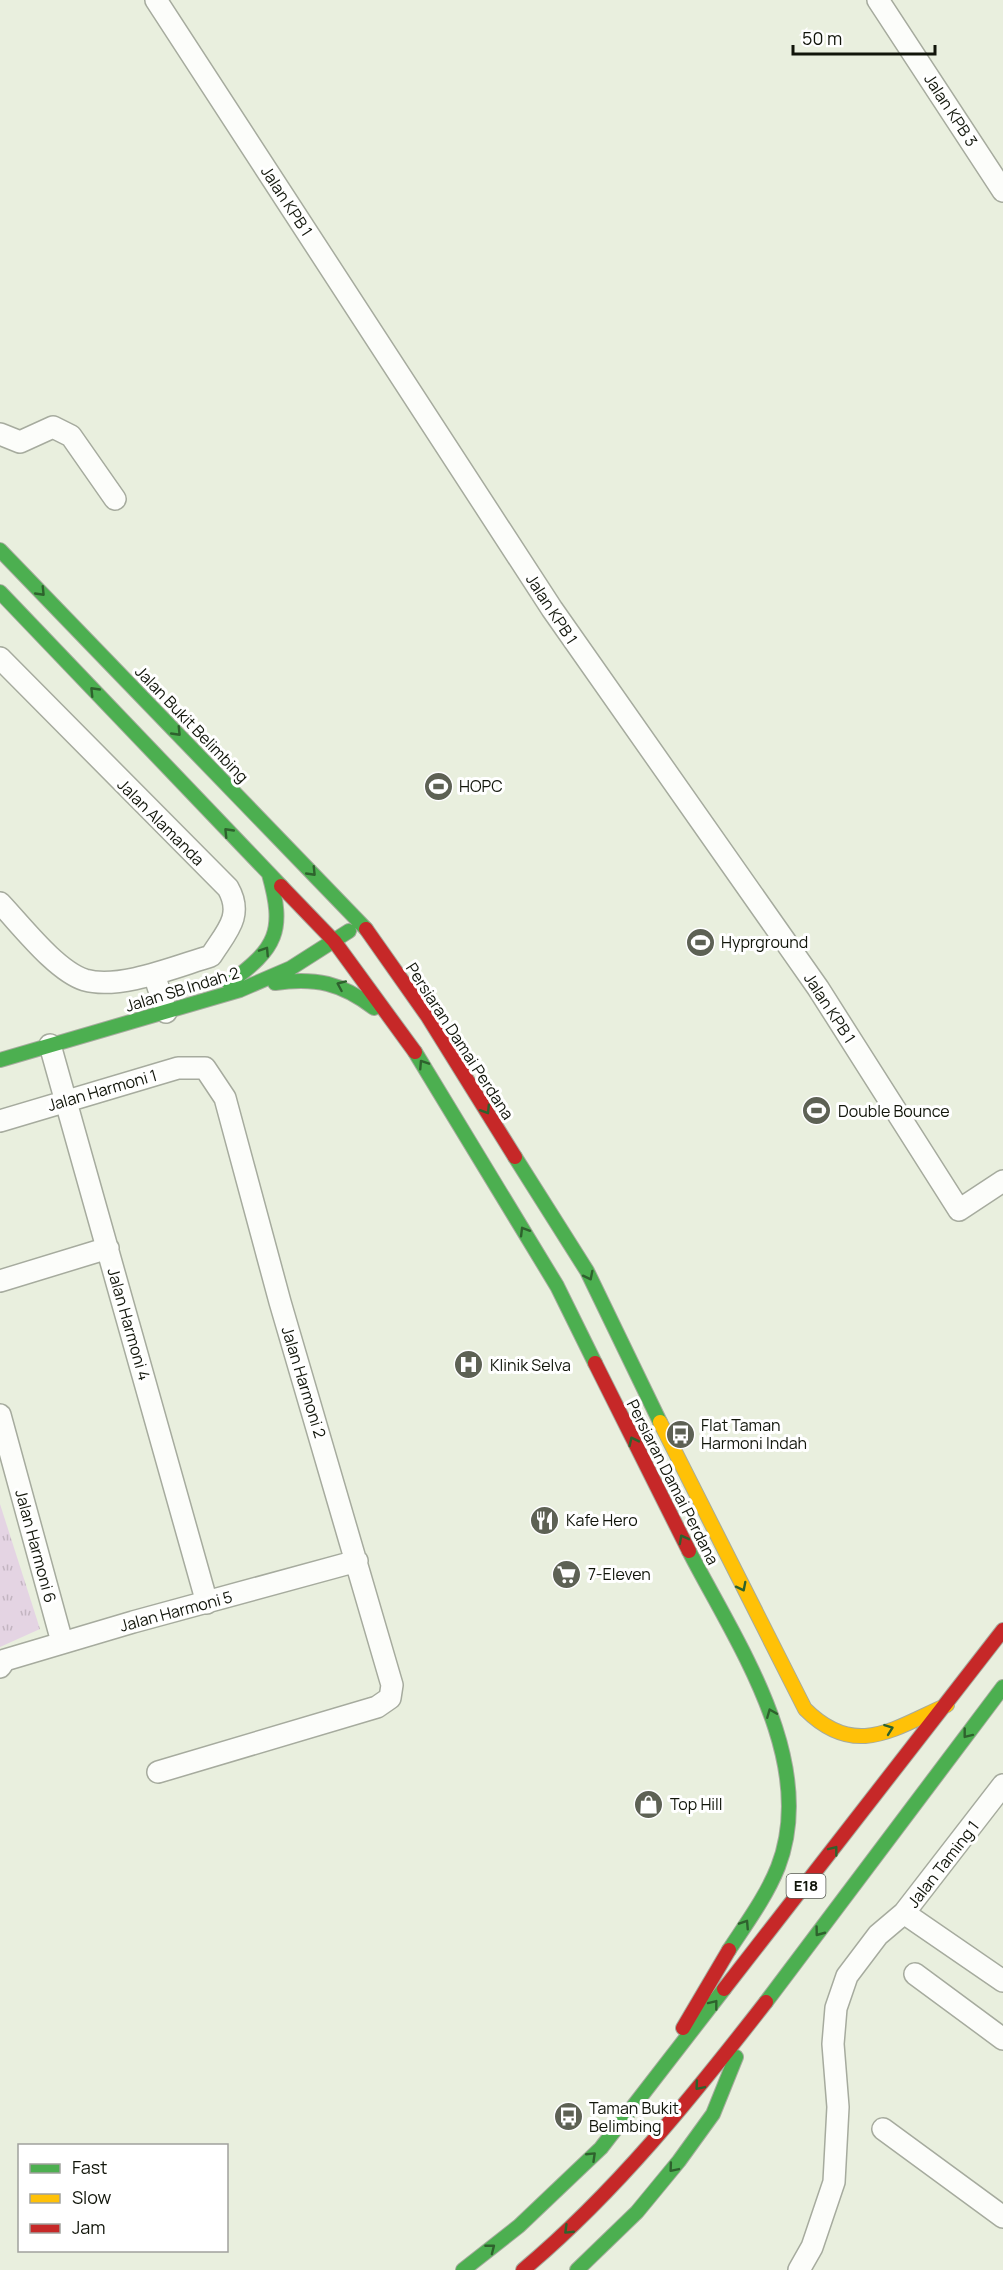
<svg xmlns="http://www.w3.org/2000/svg" width="1003" height="2270" viewBox="0 0 1003 2270" font-family="Manrope,sans-serif">
<style>
.grass{fill:url(#grass-tufts)}
.lines{fill:none;stroke-linecap:round;stroke-linejoin:round}
.street-casing{stroke:#a6ab9e;stroke-width:24}
.fast-casing{stroke:#a6ab9e;stroke-width:16}
.slow-casing{stroke:#a6ab9e;stroke-width:16}
.jam-casing{stroke:#a6ab9e;stroke-width:16}
.street{stroke:#fcfdfa;stroke-width:21}
.fast{stroke:#4caf50;stroke-width:14}
.slow{stroke:#ffc107;stroke-width:14}
.jam{stroke:#c62828;stroke-width:14}
.oneway{stroke:#2e622d}
.labels{text-anchor:middle;stroke-width:6;stroke-linejoin:round;paint-order:stroke}
.shield{fill:#fff;stroke:#585b54;stroke-width:1.5}
.shield-label{font-size:15px;font-weight:bold;fill:#11150a}
.street-label{font-size:16px;fill:#11150a;stroke:#fff}
.poi-label{font-size:16px;fill:#11150a;stroke:#fff;text-anchor:start}
</style>
<defs>
<pattern id="grass-tufts" width="24" height="20" patternUnits="userSpaceOnUse" patternTransform="scale(1.5)"><rect width="24" height="20" fill="#e4d4e3"/><path d="M3 7l-1-3M5 7V3M7 7l1-3M15 17l-1-3M17 17v-4M19 17l1-3" fill="none" stroke="#c3b5c1"/></pattern>
</defs>
<rect width="100%" height="100%" fill="#e9efde"/>
<path class="grass" d="M0,1504L40,1629L0,1647Z"/>
<g class="lines">
<defs>
<path id="street" d="M156,0L552,609L818,988L959,1210L1003,1181
M878,0L1003,191
M0,434L20,442L53,427L71,436L115,499
M0,658L228,888C244,916 226,932 211,956C177,966 120,990 85,980C56,971 21,925 0,903
M154,974L166,1012
M50,1045L207,1603
M0,1121L178,1068H205L225,1098L280,1302L392,1685L390,1698L377,1707L158,1772
M0,1281L108,1248
M0,1415L62,1642
M0,1667L5,1660L133,1622L357,1561
M904,1913L1003,1981
M915,1974L1003,2039
M883,2129L1003,2217
M799,2270L812,2247L834,2182L838,2107L833,2044L836,2008L847,1976L878,1935L904,1913L1003,1785"/>
<path id="fast" d="M0,550L366,929
M0,592L281,886
M229,983C277,948 285,931 269,874
M275,983C315,977 342,983 374,1008
M415,1052L557,1286L595,1363
M0,1060L240,990L291,968L349,931
M515,1157L587,1271L660,1422
M689,1551C736,1642 819,1761 778,1867C766,1897 746,1924 729,1950
M766,2002L1003,1687
M463,2270L519,2226L601,2148L724,1989
M577,2270L637,2212L679,2161L713,2114L736,2057"/>
<path id="slow" d="M660,1422L805,1709C855,1759 893,1729 947,1705"/>
<path id="jam" d="M281,886L334,941L415,1052
M366,929L428,1017L515,1157
M595,1363L689,1551
M724,1989L1003,1630
M683,2028L729,1950
M523,2270C616,2192 692,2097 766,2002"/>
</defs>
<use href="#street" class="street-casing"/>
<use href="#fast" class="fast-casing"/>
<use href="#slow" class="slow-casing"/>
<use href="#jam" class="jam-casing"/>
<use href="#street" class="street"/>
<use href="#fast" class="fast"/>
<use href="#slow" class="slow"/>
<use href="#jam" class="jam"/>
</g>
<defs><path id="oneway-chevron" d="M-2-3.5L2.5 0L-2 3.5" fill="none" stroke-width="1.6" stroke-linecap="round" stroke-linejoin="round" transform="scale(1.5)"/></defs>
<g class="oneway">
<use href="#oneway-chevron" transform="translate(41 592) rotate(46)"/>
<use href="#oneway-chevron" transform="translate(94 691) rotate(-134)"/>
<use href="#oneway-chevron" transform="translate(177 732) rotate(46)"/>
<use href="#oneway-chevron" transform="translate(228 832) rotate(-134)"/>
<use href="#oneway-chevron" transform="translate(312 872) rotate(46)"/>
<use href="#oneway-chevron" transform="translate(265 951) rotate(-57)"/>
<use href="#oneway-chevron" transform="translate(341 985) rotate(-156)"/>
<use href="#oneway-chevron" transform="translate(423 1064) rotate(-123)"/>
<use href="#oneway-chevron" transform="translate(486 1110) rotate(58)"/>
<use href="#oneway-chevron" transform="translate(524 1231) rotate(-121)"/>
<use href="#oneway-chevron" transform="translate(589 1276) rotate(63)"/>
<use href="#oneway-chevron" transform="translate(633 1441) rotate(-116)"/>
<use href="#oneway-chevron" transform="translate(683 1539) rotate(-118)"/>
<use href="#oneway-chevron" transform="translate(742 1587) rotate(63)"/>
<use href="#oneway-chevron" transform="translate(771 1713) rotate(-112)"/>
<use href="#oneway-chevron" transform="translate(889 1729) rotate(-20)"/>
<use href="#oneway-chevron" transform="translate(967 1734) rotate(128)"/>
<use href="#oneway-chevron" transform="translate(834 1850) rotate(-52)"/>
<use href="#oneway-chevron" transform="translate(745 1924) rotate(-57)"/>
<use href="#oneway-chevron" transform="translate(819 1932) rotate(127)"/>
<use href="#oneway-chevron" transform="translate(714 2004) rotate(-52)"/>
<use href="#oneway-chevron" transform="translate(699 2086) rotate(130)"/>
<use href="#oneway-chevron" transform="translate(592 2156) rotate(-44)"/>
<use href="#oneway-chevron" transform="translate(673 2168) rotate(130)"/>
<use href="#oneway-chevron" transform="translate(568 2230) rotate(136)"/>
<use href="#oneway-chevron" transform="translate(491 2248) rotate(-38)"/>
</g>
<defs>
<symbol id="stadium-disc" viewBox="-11 -11 22 22"><circle r="9.5" fill="#5d6154" stroke="#fff"/><path d="M0-5a6.5 5 0 1 0 0 10a6.5 5 0 1 0 0-10ZM-3.5-1.8h7v3.6h-7Z" fill="#fff"/></symbol>
<symbol id="hospital-disc" viewBox="-11 -11 22 22"><circle r="9.5" fill="#5d6154" stroke="#fff"/><path d="M-5-5h3v3.5h4V-5h3V5h-3V1.5h-4V5h-3Z" fill="#fff"/></symbol>
<symbol id="bus-disc" viewBox="-11 -11 22 22"><circle r="9.5" fill="#5d6154" stroke="#fff"/><path d="M-5-6H5V4H4V6H2V4H-2V6H-4V4H-5ZM-3.5-4V0h7V-4ZM-3.5 1.2v1.5H-2V1.2ZM2 1.2v1.5H3.5V1.2Z" fill="#fff"/></symbol>
<symbol id="restaurant-disc" viewBox="-11 -11 22 22"><circle r="9.5" fill="#5d6154" stroke="#fff"/><path d="M-5-6h1v4h1v-4h1v4h1v-4h1v5L-1.5 .5V6h-2V.5L-5-1ZM5-6V6H3V1.5H1.5Q1.5-4 5-6Z" fill="#fff"/></symbol>
<symbol id="supermarket-disc" viewBox="-11 -11 22 22"><circle r="9.5" fill="#5d6154" stroke="#fff"/><path d="M-6-5.5h2.5l.6 2H6L4.5 2H-2.5L-4.4-4H-6ZM-1.5 3.2a1.3 1.3 0 1 0 .1 0ZM3 3.2a1.3 1.3 0 1 0 .1 0Z" fill="#fff"/></symbol>
<symbol id="shop-disc" viewBox="-11 -11 22 22"><circle r="9.5" fill="#5d6154" stroke="#fff"/><path d="M-5-2.5h2.3a2.7 3.5 0 0 1 5.4 0H5L5.5 6h-11ZM-1.5-2.5h3a1.5 2.3 0 0 0-3 0Z" fill="#fff"/></symbol>
</defs>
<g fill-rule="evenodd">
<use href="#stadium-disc" x="422" y="770" width="33" height="33"/>
<use href="#stadium-disc" x="684" y="926" width="33" height="33"/>
<use href="#stadium-disc" x="800" y="1094" width="33" height="33"/>
<use href="#hospital-disc" x="452" y="1348" width="33" height="33"/>
<use href="#bus-disc" x="664" y="1418" width="33" height="33"/>
<use href="#restaurant-disc" x="528" y="1504" width="33" height="33"/>
<use href="#supermarket-disc" x="550" y="1558" width="33" height="33"/>
<use href="#shop-disc" x="632" y="1788" width="33" height="33"/>
<use href="#bus-disc" x="552" y="2100" width="33" height="33"/>
</g>
<g class="labels">
<rect class="shield" x="786.5" y="1874" width="39" height="24" rx="4.5"/>
<g class="shield-label">
<text x="806" y="1891">E18</text>
</g>
<g class="street-label">
<text transform="translate(951 110) rotate(57)" y="6">Jalan KPB 3</text>
<text transform="translate(287 201) rotate(57)" y="6">Jalan KPB 1</text>
<text transform="translate(552 609) rotate(57)" y="6">Jalan KPB 1</text>
<text transform="translate(192 724) rotate(46)" y="6">Jalan Bukit Belimbing</text>
<text transform="translate(161 822) rotate(45)" y="6">Jalan Alamanda</text>
<text transform="translate(182 989) rotate(-17)" y="6">Jalan SB Indah 2</text>
<text transform="translate(830 1008) rotate(57)" y="6">Jalan KPB 1</text>
<text transform="translate(460 1041) rotate(57)" y="6">Persiaran Damai Perdana</text>
<text transform="translate(102 1090) rotate(-16)" y="6">Jalan Harmoni 1</text>
<text transform="translate(129 1324) rotate(74)" y="6">Jalan Harmoni 4</text>
<text transform="translate(304 1382) rotate(73)" y="6">Jalan Harmoni 2</text>
<text transform="translate(673 1482) rotate(63)" y="6">Persiaran Damai Perdana</text>
<text transform="translate(36 1546) rotate(75)" y="6">Jalan Harmoni 6</text>
<text transform="translate(176 1611) rotate(-15)" y="6">Jalan Harmoni 5</text>
<text transform="translate(943 1864) rotate(-52)" y="6">Jalan Taming 1</text>
</g>
<g class="poi-label">
<text x="459" y="792">HOPC</text>
<text x="721" y="948">Hyprground</text>
<text x="838" y="1117">Double Bounce</text>
<text x="490" y="1371">Klinik Selva</text>
<text x="701" y="1431">Flat Taman<tspan x="701" dy="18">Harmoni Indah</tspan></text>
<text x="566" y="1526">Kafe Hero</text>
<text x="588" y="1580">7-Eleven</text>
<text x="670" y="1810">Top Hill</text>
<text x="589" y="2114">Taman Bukit<tspan x="589" dy="18">Belimbing</tspan></text>
</g>
</g>
<rect x="18" y="2144" width="210" height="108" fill="#ffffff" stroke="#a0a19d" stroke-width="1.5"/>
<rect x="30" y="2164" width="30" height="9" fill="#4caf50" stroke="#a0a19d" stroke-width="1.5"/>
<text x="72" y="2174" font-size="18" fill="#11150a">Fast</text>
<rect x="30" y="2194" width="30" height="9" fill="#ffc107" stroke="#a0a19d" stroke-width="1.5"/>
<text x="72" y="2204" font-size="18" fill="#11150a">Slow</text>
<rect x="30" y="2224" width="30" height="9" fill="#c62828" stroke="#a0a19d" stroke-width="1.5"/>
<text x="72" y="2234" font-size="18" fill="#11150a">Jam</text>
<path d="M793 45v9h142v-9" fill="none" stroke="#11150a" stroke-width="3"/>
<text x="802" y="45" font-size="18" fill="#11150a" stroke="#ffffff" stroke-width="4.5" paint-order="stroke">50 m</text>
</svg>
